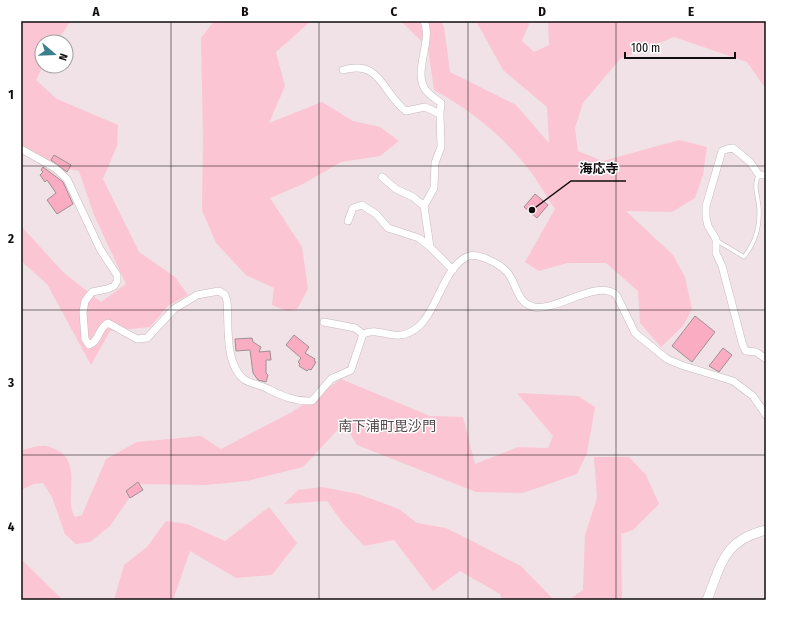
<svg xmlns="http://www.w3.org/2000/svg" width="787" height="621" viewBox="0 0 787 621" font-family="'Fira Sans Condensed','Noto Sans JP',sans-serif">
<style>
.green{fill:#fcc5d3}
.building{fill:#f9acc2;stroke:#9d9094}
.lines{fill:none;stroke-linecap:round;stroke-linejoin:round}
.service-casing{stroke:#c6b9bc;stroke-width:4.5}
.minor-casing{stroke:#c6b9bc;stroke-width:8}
.tertiary-casing{stroke:#c6b9bc;stroke-width:10}
.service{stroke:#fff;stroke-width:3.5}
.minor{stroke:#fff;stroke-width:7}
.tertiary{stroke:#fff;stroke-width:9}
.grid{fill:none;stroke:#110d0e;stroke-width:1;stroke-opacity:0.55}
.labels{text-anchor:middle;stroke-width:3;stroke-linejoin:round;paint-order:stroke}
.quarter-label{font-size:14px;fill:#54494c;stroke:#fff}
.leader{fill:none;stroke:#110d0e;stroke-width:1.5}
.callout-dot{fill:#110d0e;stroke:#fff;stroke-width:1.5}
.callout-label{font-size:13px;text-anchor:middle;font-weight:bold;fill:#110d0e;stroke:#fff;stroke-width:3;stroke-linejoin:round;paint-order:stroke}
.neatline{fill:none;stroke:#110d0e;stroke-width:1.5}
.grid-label{font-size:13px;text-anchor:middle;font-weight:bold;fill:#110d0e}
</style>
<rect width="100%" height="100%" fill="#f0e2e6"/>
<path class="green" d="M21,21H71L56,42H42L43,66L36,80L57,99L118,125L117,146L103,179L139,252L175,277L188,295L168,306L150,327L110,331L91,365L47,284L21,261V226L64,273L101,302L126,284L94,215L79,171L51,166L21,152Z
M214,21H311L276,52L285,86L269,123L322,102L353,121L380,127L399,141L380,156L341,162L303,184L270,198L302,247L308,289L297,309L287,311L272,305L274,288L246,275L216,243L202,210L203,138L201,38Z
M401,21H441L444,27L450,72L516,105L549,143L547,107L503,70L476,21H527L529,24L522,41L534,52L549,45L548,21H766V89L747,62L674,37L620,59L583,103L575,128L578,151L603,161L679,140L707,147L703,175L695,198L672,212L626,211L673,255L685,277L692,309L683,326L661,347L640,323L638,291L606,263H567L539,271L525,262L555,209C544,193 535,175 522,161C498,132 467,108 434,90L428,48Z
M341,379L430,416L463,417L475,464L518,447L548,448L553,436L517,393L578,396L595,407L587,453L577,474L523,493L476,492L357,445L344,423L303,467L247,481L206,485L139,484L110,526L90,542L76,544L65,534L52,497L43,483L34,484L21,490V450C29,449 38,445 46,446C49,446 54,449 57,450C83,463 63,498 75,517L82,515L106,459L137,442L201,436L221,449L292,412Z
M594,457H629L646,475L659,504L633,530L621,534L622,600H569L583,590L585,535L597,498Z
M322,487L358,494L399,509L417,523L446,528L472,541L521,566L554,600H502L500,594L460,571L433,591L394,540L364,546L342,522L327,501L284,504L298,490Z
M269,507L297,543L272,575L236,578L190,551L173,600H114L124,565L147,547L166,521L187,524L225,541Z
M21,559L63,600H21Z"/>
<path class="building" d="M54,155L71,165L67,172L51,160Z
M43,167L63,182L73,204L57,214L47,200L56,193L47,180L45,182L40,175L43,172L41,170Z
M535,194L548,205L537,218L524,207Z
M695,316L715,332L692,362L672,346Z
M294,335L309,347L305,353L315,359L314,361L316,362L311,370L309,369L307,371L299,366L300,364L298,362L301,358L286,345Z
M252,338L253,342L261,347L259,352L270,351L271,360H266V373L268,375L266,382L258,380L253,373L250,350L236,351L235,339Z
M723,348L732,355L719,372L709,366Z
M138,482L143,490L130,498L126,491Z"/>
<g class="lines">
<defs>
<path id="service" d="M716,240L744,257C755,243 760,227 759,209C759,198 752,185 759,175"/>
<path id="minor" d="M424,21C433,40 413,71 425,89C428,94 436,99 441,103L440,114
M343,70C381,59 382,93 406,111L425,107L440,114L441,147L435,163L434,188L424,206L430,247L453,270
M21,149L55,168L67,179L100,249L117,275V281L114,286L107,289L92,292L85,301L83,312L85,339L89,345C99,342 98,328 108,323L137,339L147,338L174,309L197,295L219,291L225,295L227,301C229,324 224,365 245,380C252,384 261,385 268,389C282,396 296,402 312,401L331,379L351,370L363,334C381,325 395,346 418,327C437,311 445,264 469,256C479,253 500,264 507,272C517,283 516,303 534,307C556,312 600,277 617,296L635,333L667,359L681,365L733,381L753,396L766,415
M766,175H759L750,162L733,148L727,149L722,151L706,206V217L708,226L716,239V253L722,266L743,346L746,351L756,352L766,359
M382,177L396,189L413,197L424,206
M348,221L353,208L362,205L376,214L388,228L419,238L430,247
M324,322L355,328L363,334"/>
<path id="tertiary" d="M707,600C722,563 723,541 766,530"/>
</defs>
<use href="#service" class="service-casing"/>
<use href="#minor" class="minor-casing"/>
<use href="#tertiary" class="tertiary-casing"/>
<use href="#service" class="service"/>
<use href="#minor" class="minor"/>
<use href="#tertiary" class="tertiary"/>
</g>
<path class="grid" d="M171,21V600M319,21V600M468,21V600M616,21V600M21,166H766M21,310H766M21,455H766"/>
<g class="labels">
<g class="quarter-label">
<text x="387" y="431">南下浦町毘沙門</text>
</g>
</g>
<path class="leader" d="M532 210L571 181H626"/>
<circle class="callout-dot" cx="532" cy="210" r="4"/>
<g class="callout-label">
<text x="599" y="173">海応寺</text>
</g>
<rect width="787" height="621" fill="none" stroke="#ffffff" stroke-width="44"/>
<g transform="translate(54 54) rotate(109)"><circle r="19" fill="#ffffff" stroke="#a09e9f"/>
<path d="M0-3L7 15L0 10L-7 15Z" fill="#3a808c"/>
<text y="-6" font-size="11" font-weight="bold" text-anchor="middle" fill="#110d0e">N</text>
</g>
<path d="M625 52v6h110v-6" fill="none" stroke="#110d0e" stroke-width="2"/>
<text x="631" y="52" font-size="12" fill="#110d0e" stroke="#ffffff" stroke-width="3" paint-order="stroke">100 m</text>
<rect x="22" y="22" width="743" height="577" class="neatline"/>
<g class="grid-label">
<text x="96" y="16">A</text>
<text x="245" y="16">B</text>
<text x="394" y="16">C</text>
<text x="542" y="16">D</text>
<text x="691" y="16">E</text>
<text x="11" y="99">1</text>
<text x="11" y="243">2</text>
<text x="11" y="387">3</text>
<text x="11" y="531">4</text>
</g>
</svg>
